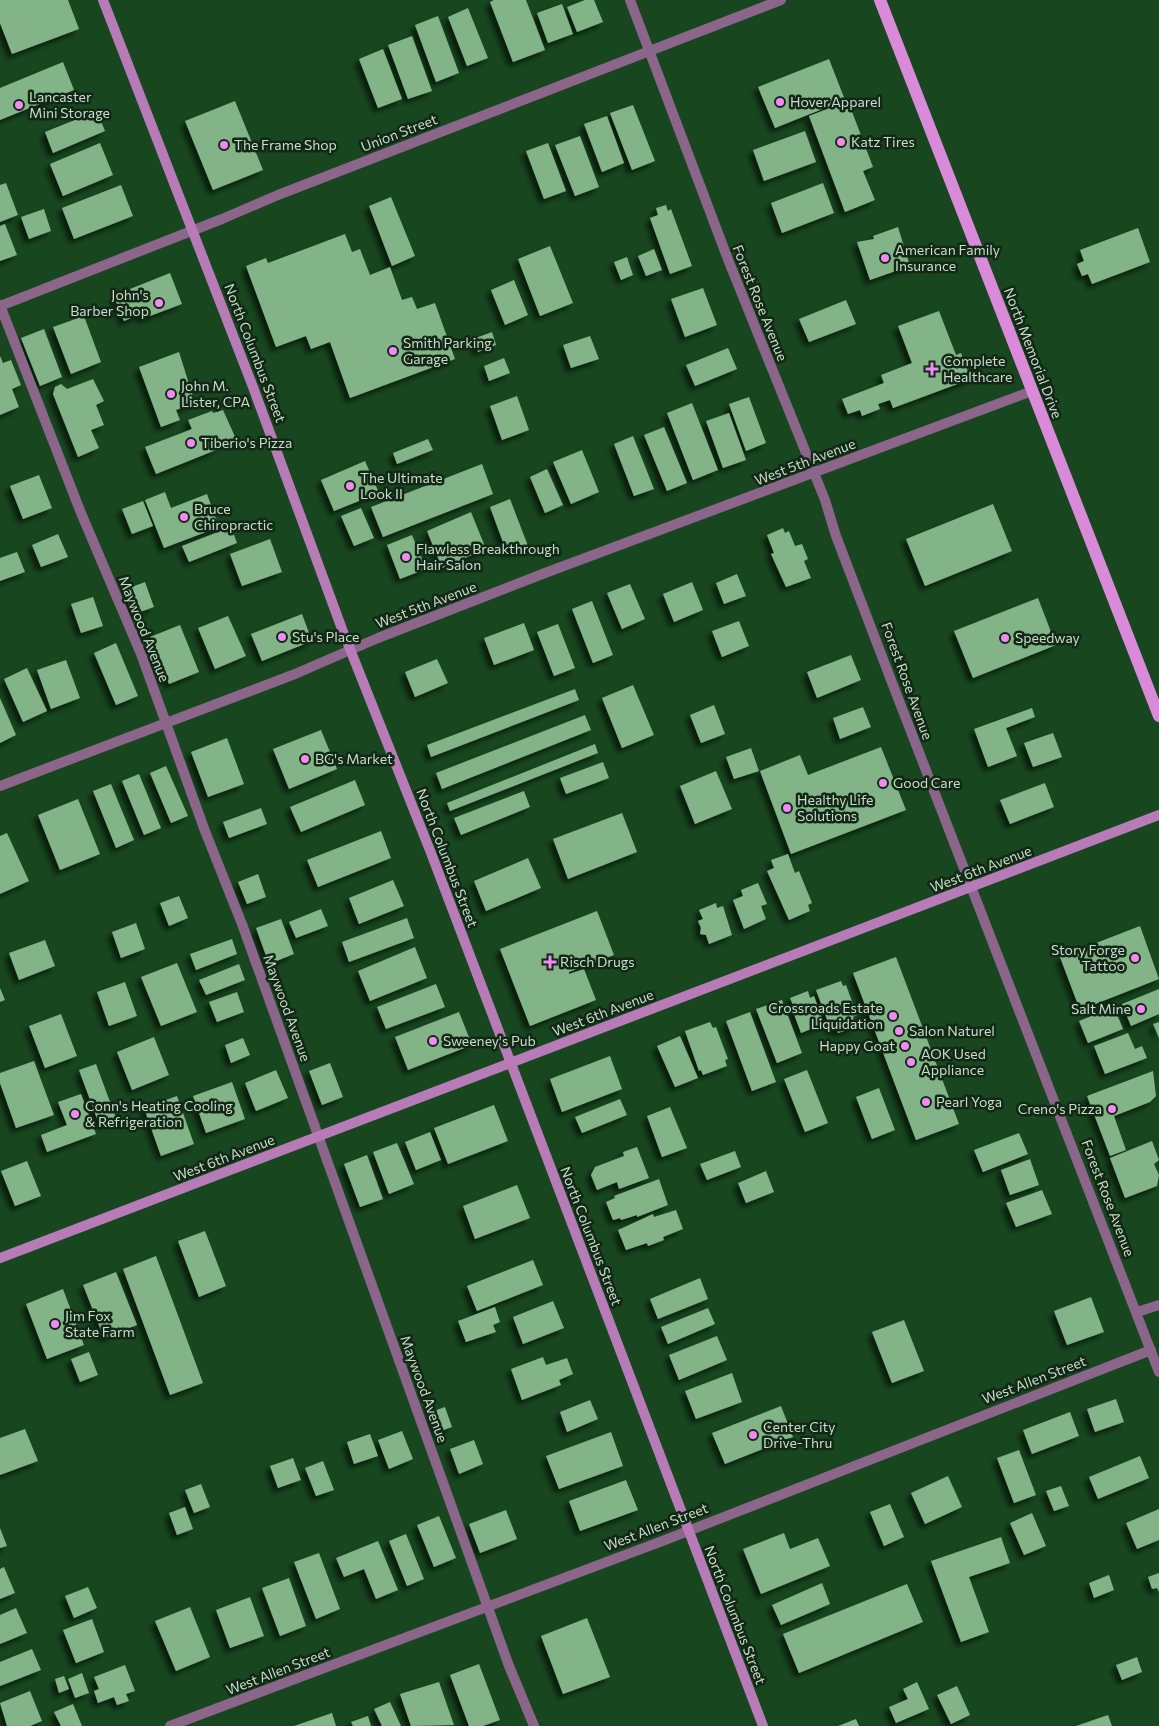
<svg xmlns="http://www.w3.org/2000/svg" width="1159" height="1726" viewBox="0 0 1159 1726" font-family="Commissioner,sans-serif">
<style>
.building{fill:#83b488;filter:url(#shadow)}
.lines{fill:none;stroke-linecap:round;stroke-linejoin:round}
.street{stroke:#8b658a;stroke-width:10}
.secondary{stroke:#b77bb7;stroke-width:10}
.primary{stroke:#d98bd9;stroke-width:12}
.poi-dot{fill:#f28af2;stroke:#132716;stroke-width:2}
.labels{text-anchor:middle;stroke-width:5;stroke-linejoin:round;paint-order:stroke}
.poi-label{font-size:14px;fill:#c6dfc8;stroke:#132716;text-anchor:start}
.street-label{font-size:14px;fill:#c6dfc8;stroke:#132716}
</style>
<defs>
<filter id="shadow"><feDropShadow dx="-4.5" dy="4.5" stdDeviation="2.5" flood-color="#0009"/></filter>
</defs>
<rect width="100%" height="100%" fill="#17461f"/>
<path class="building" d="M0,0H68L79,29L12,54L0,23Z
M494,0H526L545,50L513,62L490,2Z
M585,0H594L603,22L577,32L567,7Z
M562,4L573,34L548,43L537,13Z
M468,8L488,58L467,66L448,17Z
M438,16L459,73L436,82L415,25Z
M412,36L432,91L408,99L388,45Z
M383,49L402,99L378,108L359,59Z
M829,59L845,100L775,128L758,87Z
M63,62L74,90L0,120V88Z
M235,101L263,170L213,190L185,121Z
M848,101L873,167L863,171L875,200L845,212L809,116Z
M633,105L655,161L632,170L610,113Z
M97,111L105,131L53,153L45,132Z
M607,116L624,163L602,172L584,124Z
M805,131L816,162L764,181L753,150Z
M580,136L599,187L575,196L555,145Z
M100,143L113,175L63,196L50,164Z
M548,143L566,191L544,199L526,151Z
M6,183L18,215L0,222V185Z
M823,183L834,213L782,233L771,203Z
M121,185L133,216L74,239L62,208Z
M391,197L415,256L392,266L369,206Z
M666,205L668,211L671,209L692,266L670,274L650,218L658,215L656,208Z
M44,209L51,231L29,239L21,217Z
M5,224L17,255L0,261V226Z
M898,227L910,266L870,280L857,242L874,239L873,236Z
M1138,228L1150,262L1092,284L1088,274L1082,276L1077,264L1084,261L1080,250Z
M345,234L352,252L360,249L370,275L390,267L402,300L412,297L417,309L435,303L455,359L350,398L330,342L311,349L306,336L276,347L246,266L266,258L268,263Z
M550,246L573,303L540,316L518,259Z
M654,249L662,270L646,276L638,256Z
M627,257L633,275L621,280L614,262Z
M170,273L182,304L142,319L141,314L124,321L115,299L132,292L130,289Z
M514,280L528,315L505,325L491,290Z
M703,288L717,325L685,337L671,299Z
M846,300L856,324L809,342L799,319Z
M939,311L956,355L961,353L971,379L893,408L890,400L878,404L880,409L862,416L860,410L848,414L842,399L884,383L881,375L912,363L898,326Z
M84,316L101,362L71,374L53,327Z
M44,329L62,377L40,386L21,338Z
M492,332L496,345L478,352L473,339Z
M590,336L599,359L571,368L563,345Z
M728,348L737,369L695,386L686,365Z
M179,352L195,403L176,410L180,420L161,427L139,367Z
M0,356L3,363L11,360L21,385L12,389L19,407L0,415Z
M504,358L510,373L489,381L484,366Z
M93,379L104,401L96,405L104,425L91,430L99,448L78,457L53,394L55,387L61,384L67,389Z
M517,396L529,430L502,440L490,406Z
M749,397L766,443L746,451L729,404Z
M692,403L718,470L693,480L667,413Z
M223,410L236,439L215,447L216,450L156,474L145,447L192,429L188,420L212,411L213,413Z
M729,413L746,460L723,468L706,421Z
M664,427L687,483L667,491L644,435Z
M633,436L654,489L634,496L614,444Z
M428,439L433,450L397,464L393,453Z
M582,450L599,492L571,504L553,462Z
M365,461L379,493L334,511L321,480Z
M482,464L493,494L383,537L371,507Z
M547,469L563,505L545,513L530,477Z
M39,475L52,508L23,519L10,486Z
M165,492L171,508L207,494L219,527L164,548L145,500Z
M510,499L528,546L507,553L490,507Z
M143,501L153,526L132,534L122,509Z
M993,504L1012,551L925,586L906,539Z
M361,508L374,538L354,546L341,516Z
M471,512L486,549L442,568L427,531Z
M231,527L237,543L189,562L182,546Z
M783,528L785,533L789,531L795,546L802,544L808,559L804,561L811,578L786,587L771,554L774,553L767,535Z
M58,534L68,557L41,567L32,545Z
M412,535L426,569L400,579L387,545Z
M270,539L282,572L242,586L230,554Z
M17,552L25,572L0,581V558Z
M737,574L746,596L724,604L716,583Z
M145,582L154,607L132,615L124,590Z
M692,582L703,610L674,622L663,594Z
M630,584L645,619L622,629L607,593Z
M93,597L103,626L81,633L71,604Z
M1038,598L1056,645L973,678L954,631Z
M592,601L613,655L593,663L572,609Z
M302,614L312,641L262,661L251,634Z
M228,616L246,656L215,669L198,628Z
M739,621L749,646L722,657L712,631Z
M524,623L534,650L494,665L484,638Z
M558,624L575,668L554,676L537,632Z
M180,625L199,672L169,684L150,637Z
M116,643L138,696L116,705L94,653Z
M851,655L861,680L817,698L807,672Z
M437,659L448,683L415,697L405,672Z
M66,660L80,698L51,709L37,670Z
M27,668L47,711L23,722L4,679Z
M633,685L654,735L622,748L602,698Z
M575,689L579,700L431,757L427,745Z
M0,698L16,735L0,743Z
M714,705L725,734L701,743L690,715Z
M863,707L871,727L840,739L833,718Z
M1032,708L1035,717L1006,728L1017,756L988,767L974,729Z
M585,715L591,730L442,789L436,773Z
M321,730L337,769L289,789L273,749Z
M1053,733L1062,757L1033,767L1024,743Z
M227,738L244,784L208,797L191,752Z
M595,744L598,753L450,811L447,803Z
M881,747L906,810L791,854L760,771L800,755L808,775Z
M751,748L759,771L734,779L726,757Z
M603,762L609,778L566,794L560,778Z
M166,766L188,816L171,823L150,773Z
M716,771L732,809L695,824L680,786Z
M139,774L161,828L144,835L122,781Z
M355,780L365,805L301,832L290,807Z
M1045,783L1054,807L1010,824L1000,800Z
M111,784L134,840L116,848L93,791Z
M524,791L530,807L461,835L454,818Z
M78,799L100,854L60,870L38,815Z
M261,808L267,824L229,838L223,822Z
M622,813L637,852L568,879L553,839Z
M381,831L391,858L318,887L307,860Z
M7,833L29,881L0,894V836Z
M788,854L795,873L799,871L812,903L808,905L810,911L789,920L767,871L774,868L771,860Z
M528,858L541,888L486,911L474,881Z
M258,874L266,897L247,904L238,882Z
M393,880L404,906L359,924L349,898Z
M758,883L767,904L761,906L766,919L744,929L733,900L743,896L741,890Z
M179,896L188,918L169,926L160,903Z
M716,903L717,908L723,906L732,935L709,944L706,935L700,934L701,928L698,921L703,919L699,910Z
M321,909L328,926L296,938L289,922Z
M597,911L614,955L569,972V974L584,969L596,1000L530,1026L500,949Z
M407,918L414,938L349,962L342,942Z
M281,919L294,954L269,964L256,928Z
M136,923L145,949L121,958L112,932Z
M1140,926L1159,979L1080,1010L1060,957Z
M232,939L237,954L196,970L190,954Z
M45,940L55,966L19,980L9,953Z
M415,947L427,978L370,1001L358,971Z
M896,957L959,1124L916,1140L853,973Z
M177,963L197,1012L161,1026L141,977Z
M239,964L245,980L206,995L199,980Z
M841,981L843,986L846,985L857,1015L853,1017L856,1027L838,1033L836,1028L831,1030L816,990Z
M125,982L137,1016L109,1026L97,992Z
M436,984L445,1007L386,1029L377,1007Z
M0,988L5,1000L0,1002Z
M1159,989V1014L1131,1026L1122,1004Z
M808,991L810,998L814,996L824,1024L801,1033L791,1006L793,1005L790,998Z
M237,992L244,1012L217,1022L209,1002Z
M782,1000L802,1053L777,1063L756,1009Z
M1114,1007L1123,1029L1088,1043L1079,1021Z
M459,1012L472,1045L408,1070L395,1037Z
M750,1012L776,1082L752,1091L726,1021Z
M61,1014L77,1056L45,1068L29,1026Z
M710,1022L713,1028L716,1027L728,1059L725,1060L727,1066L703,1075L701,1070L699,1071L685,1031Z
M1159,1022V1038L1153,1024Z
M1128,1033L1135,1049L1142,1046L1147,1058L1105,1074L1094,1046Z
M680,1036L698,1078L675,1087L657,1046Z
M154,1037L169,1075L132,1090L117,1052Z
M243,1038L250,1055L231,1063L225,1045Z
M610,1056L622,1089L562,1112L550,1079Z
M34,1061L54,1115L16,1128L0,1083V1073Z
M330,1063L343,1097L322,1105L309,1071Z
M96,1064L116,1118L99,1124L79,1070Z
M276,1070L288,1098L256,1111L245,1083Z
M807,1070L828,1123L805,1132L784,1079Z
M1153,1071L1156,1096L1150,1102L1114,1116L1126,1150L1110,1156L1087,1096Z
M232,1082L245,1119L206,1133L193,1096Z
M879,1088L895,1130L872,1139L856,1097Z
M81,1094L96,1134L47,1152L41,1135L67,1125L58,1102Z
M177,1096L194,1144L161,1156L144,1108Z
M620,1099L627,1115L582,1133L575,1117Z
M494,1105L508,1141L448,1164L434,1128Z
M670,1107L687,1148L662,1157L647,1116Z
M430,1132L441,1160L416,1170L405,1142Z
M1019,1133L1028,1154L983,1172L974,1150Z
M1152,1141L1159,1160L1154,1164L1159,1175L1157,1186L1125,1198L1110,1158Z
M397,1143L414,1184L389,1194L373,1152Z
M637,1147L649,1178L619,1189L617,1182L597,1190L591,1175L595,1167L624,1156L623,1152Z
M735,1151L741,1167L707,1180L700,1164Z
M367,1155L383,1199L360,1207L344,1164Z
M1030,1159L1039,1185L1010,1195L1001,1170Z
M27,1161L41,1196L15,1206L1,1171Z
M766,1171L774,1192L746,1203L738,1183Z
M659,1179L668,1205L637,1217V1215L621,1220L620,1218L613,1220L606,1202L615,1198L614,1196Z
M517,1185L530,1218L475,1239L463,1206Z
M1042,1190L1052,1214L1016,1227L1006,1203Z
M676,1210L683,1229L663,1237L664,1240L648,1246L647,1243L626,1250L618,1230L653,1214L654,1217Z
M205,1231L226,1286L199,1297L178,1241Z
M156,1256L203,1383L170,1395L123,1269Z
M533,1260L543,1285L477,1311L467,1286Z
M116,1272L137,1325L104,1338L83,1285Z
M700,1278L708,1299L658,1319L650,1299Z
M63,1289L84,1345L47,1359L26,1304Z
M1091,1297L1104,1332L1067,1345L1054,1311Z
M553,1301L564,1328L523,1344L513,1317Z
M495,1307L500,1322L493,1325L496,1332L466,1342L458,1321Z
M708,1308L715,1324L668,1344L661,1327Z
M904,1320L924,1371L892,1383L872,1332Z
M717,1336L727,1360L679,1380L669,1355Z
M89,1352L98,1375L80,1382L71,1359Z
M543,1357L546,1365L567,1358L573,1374L559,1380L561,1385L522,1400L511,1369Z
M732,1373L742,1402L696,1419L685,1391Z
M1116,1399L1124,1422L1095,1432L1087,1409Z
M590,1400L598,1419L567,1432L560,1412Z
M781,1406L793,1437L725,1464L712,1433Z
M445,1407L452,1427L438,1432L431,1412Z
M1070,1412L1079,1436L1032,1454L1023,1430Z
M25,1429L38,1461L0,1475V1438Z
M402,1431L413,1459L389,1469L378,1440Z
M611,1432L623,1466L559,1489L546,1456Z
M370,1434L378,1456L354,1464L347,1442Z
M474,1440L483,1464L459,1474L450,1449Z
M1019,1450L1036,1495L1014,1503L997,1458Z
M1140,1456L1149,1478L1098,1499L1089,1477Z
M293,1458L301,1480L278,1488L270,1466Z
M323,1461L334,1490L316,1496L305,1468Z
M948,1476L962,1507L925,1524L911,1493Z
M626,1480L638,1510L580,1531L569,1501Z
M201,1484L210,1507L194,1513L185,1490Z
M1061,1486L1069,1506L1054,1511L1046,1491Z
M890,1504L904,1537L884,1546L870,1512Z
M185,1507L193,1529L177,1535L169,1513Z
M1159,1509V1540L1137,1549L1126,1523Z
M506,1510L517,1539L480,1553L469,1524Z
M1032,1513L1046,1546L1024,1555L1010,1523Z
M439,1516L456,1558L434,1567L417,1525Z
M0,1528L7,1546L0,1548Z
M784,1533L790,1549L818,1538L830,1566L761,1594L743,1549Z
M406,1534L424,1579L407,1586L389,1541Z
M1001,1537L1010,1563L969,1577L989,1632L961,1642L931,1561Z
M378,1541L398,1590L376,1599L364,1569L344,1577L336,1558Z
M319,1553L340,1609L316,1619L294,1562Z
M4,1567L15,1593L0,1599V1569Z
M1159,1573V1592L1157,1588L1152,1589L1148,1577Z
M1109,1575L1114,1590L1094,1598L1089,1583Z
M289,1578L306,1626L280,1636L262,1588Z
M822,1583L830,1604L781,1625L772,1605Z
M907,1584L923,1622L799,1673L783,1634Z
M88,1587L97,1608L74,1618L65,1596Z
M250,1597L264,1636L230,1648L216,1610Z
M190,1607L210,1657L176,1671L155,1621Z
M16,1608L27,1633L0,1644V1615Z
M587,1618L610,1677L563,1694L541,1636Z
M92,1619L104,1652L76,1663L63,1630Z
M32,1649L41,1670L0,1686V1662Z
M1137,1657L1142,1672L1122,1680L1116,1665Z
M479,1664L500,1720L483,1726H469L450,1675Z
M125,1665L135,1691L126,1694L129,1701L117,1705L114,1697L98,1703L94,1691L99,1689L94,1677Z
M82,1673L89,1693L75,1698L68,1679Z
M64,1676L69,1689L59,1693L55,1679Z
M439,1682L454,1725L411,1726L400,1694Z
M917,1682L929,1709L896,1723L889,1707L908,1699L903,1689Z
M957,1686L970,1715L951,1724L937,1695Z
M30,1691L42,1721L30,1726H7L0,1703Z
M390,1702L401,1726H382L374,1709Z
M73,1704L82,1726H61L54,1712Z
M332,1713L336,1726H294Z
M1108,1715L1112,1726H1076Z
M368,1716L371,1726H353L351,1722Z
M856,1719L859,1726H838Z"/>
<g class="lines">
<path class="street" d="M630,0L729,262L825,500L836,536L891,680L1159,1372
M0,305L81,513L141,654L205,831L242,924L509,1666L534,1726
M0,306L222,219L278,195L781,0
M0,786L295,674L378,638L545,573L1032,391
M1137,1312L1159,1305
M170,1726L665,1540L1151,1350"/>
<path class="secondary" d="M103,0L253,387L342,629L431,853L763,1726
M0,1258L1159,815"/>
<path class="primary" d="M880,0L1159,716"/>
</g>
<g class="poi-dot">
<circle cx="780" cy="102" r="5"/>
<circle cx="19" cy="105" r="5"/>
<circle cx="841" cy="142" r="5"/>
<circle cx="224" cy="145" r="5"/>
<circle cx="885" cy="258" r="5"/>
<circle cx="159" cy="303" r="5"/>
<circle cx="393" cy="351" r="5"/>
<path d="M929.5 361.5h5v5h5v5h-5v5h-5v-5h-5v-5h5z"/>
<circle cx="171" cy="394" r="5"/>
<circle cx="191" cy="443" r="5"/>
<circle cx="350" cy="486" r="5"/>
<circle cx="184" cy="517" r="5"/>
<circle cx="406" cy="557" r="5"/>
<circle cx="282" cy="637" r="5"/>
<circle cx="1005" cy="638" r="5"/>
<circle cx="305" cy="759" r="5"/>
<circle cx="883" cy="783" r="5"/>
<circle cx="787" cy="808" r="5"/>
<circle cx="1135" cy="958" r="5"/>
<path d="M547.5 954.5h5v5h5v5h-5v5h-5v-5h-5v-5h5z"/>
<circle cx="1141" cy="1009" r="5"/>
<circle cx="893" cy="1016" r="5"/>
<circle cx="899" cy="1031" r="5"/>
<circle cx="433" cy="1041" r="5"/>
<circle cx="905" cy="1046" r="5"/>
<circle cx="911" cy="1062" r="5"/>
<circle cx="926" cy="1102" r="5"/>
<circle cx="1112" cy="1109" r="5"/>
<circle cx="75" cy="1114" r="5"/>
<circle cx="55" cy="1324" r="5"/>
<circle cx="753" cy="1435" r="5"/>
</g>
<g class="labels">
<g class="poi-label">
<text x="29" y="102">Lancaster<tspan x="29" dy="16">Mini Storage</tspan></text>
<text x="790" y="107">Hover Apparel</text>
<text x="851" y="147">Katz Tires</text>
<text x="234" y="150">The Frame Shop</text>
<text x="895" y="255">American Family<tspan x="895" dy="16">Insurance</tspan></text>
<text x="149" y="300" text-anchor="end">John's<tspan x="149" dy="16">Barber Shop</tspan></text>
<text x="403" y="348">Smith Parking<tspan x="403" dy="16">Garage</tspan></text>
<text x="943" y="366">Complete<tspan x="943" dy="16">Healthcare</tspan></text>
<text x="181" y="391">John M.<tspan x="181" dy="16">Lister, CPA</tspan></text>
<text x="201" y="448">Tiberio's Pizza</text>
<text x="360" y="483">The Ultimate<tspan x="360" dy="16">Look II</tspan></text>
<text x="194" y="514">Bruce<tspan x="194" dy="16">Chiropractic</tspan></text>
<text x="416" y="554">Flawless Breakthrough<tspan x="416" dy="16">Hair Salon</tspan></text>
<text x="292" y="642">Stu's Place</text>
<text x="1015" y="643">Speedway</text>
<text x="315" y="764">BG's Market</text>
<text x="893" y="788">Good Care</text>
<text x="797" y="805">Healthy Life<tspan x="797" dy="16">Solutions</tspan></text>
<text x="1125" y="955" text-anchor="end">Story Forge<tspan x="1125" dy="16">Tattoo</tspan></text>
<text x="560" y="967">Risch Drugs</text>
<text x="883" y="1013" text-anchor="end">Crossroads Estate<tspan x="883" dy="16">Liquidation</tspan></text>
<text x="1131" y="1014" text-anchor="end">Salt Mine</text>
<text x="909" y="1036">Salon Naturel</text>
<text x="443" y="1046">Sweeney's Pub</text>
<text x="895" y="1051" text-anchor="end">Happy Goat</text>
<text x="921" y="1059">AOK Used<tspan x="921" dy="16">Appliance</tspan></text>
<text x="936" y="1107">Pearl Yoga</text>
<text x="85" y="1111">Conn's Heating Cooling<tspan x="85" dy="16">&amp; Refrigeration</tspan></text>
<text x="1102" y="1114" text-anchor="end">Creno's Pizza</text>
<text x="65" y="1321">Jim Fox<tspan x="65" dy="16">State Farm</tspan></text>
<text x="763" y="1432">Center City<tspan x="763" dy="16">Drive-Thru</tspan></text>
</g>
<g class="street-label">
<text transform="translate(399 133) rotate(-21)" y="5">Union Street</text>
<text transform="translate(760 303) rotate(68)" y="5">Forest Rose Avenue</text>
<text transform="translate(255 353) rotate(69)" y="5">North Columbus Street</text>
<text transform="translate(1033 353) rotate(69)" y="5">North Memorial Drive</text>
<text transform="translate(805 462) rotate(-21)" y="5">West 5th Avenue</text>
<text transform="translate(426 605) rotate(-21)" y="5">West 5th Avenue</text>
<text transform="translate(144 629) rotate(68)" y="5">Maywood Avenue</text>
<text transform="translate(907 681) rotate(70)" y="5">Forest Rose Avenue</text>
<text transform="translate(447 858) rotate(69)" y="5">North Columbus Street</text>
<text transform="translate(981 869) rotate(-21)" y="5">West 6th Avenue</text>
<text transform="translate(287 1008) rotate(70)" y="5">Maywood Avenue</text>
<text transform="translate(603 1013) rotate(-21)" y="5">West 6th Avenue</text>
<text transform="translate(224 1158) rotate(-21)" y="5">West 6th Avenue</text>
<text transform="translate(1108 1198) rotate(69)" y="5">Forest Rose Avenue</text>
<text transform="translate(591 1236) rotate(69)" y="5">North Columbus Street</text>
<text transform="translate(1034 1380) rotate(-21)" y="5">West Allen Street</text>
<text transform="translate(424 1389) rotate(70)" y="5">Maywood Avenue</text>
<text transform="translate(656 1527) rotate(-21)" y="5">West Allen Street</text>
<text transform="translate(735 1615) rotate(69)" y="5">North Columbus Street</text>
<text transform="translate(278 1671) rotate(-21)" y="5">West Allen Street</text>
</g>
</g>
</svg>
